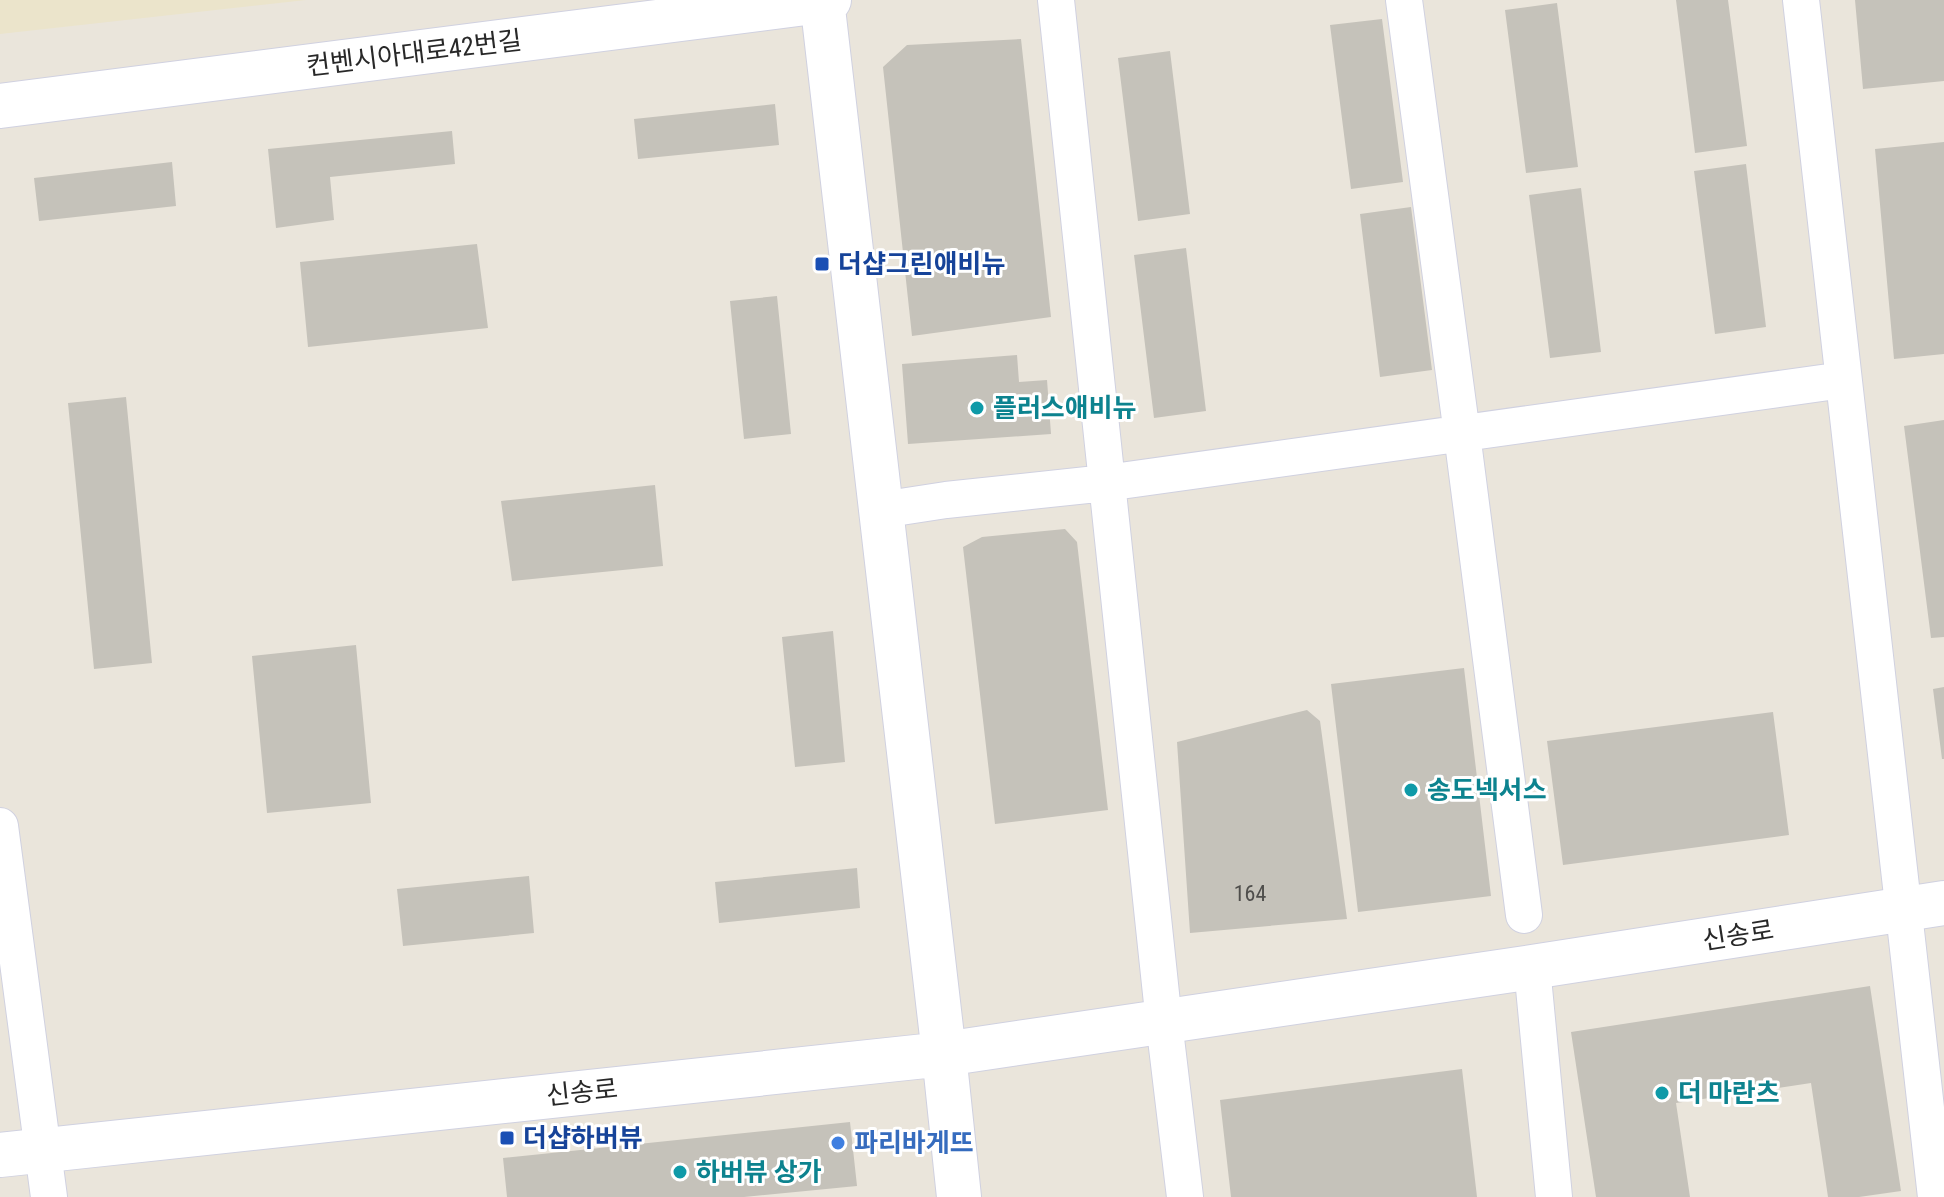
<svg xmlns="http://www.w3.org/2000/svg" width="1944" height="1197" viewBox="0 0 1944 1197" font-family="'Roboto Condensed','Noto Sans KR',sans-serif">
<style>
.education{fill:#ebe4cb}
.building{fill:#c5c2ba}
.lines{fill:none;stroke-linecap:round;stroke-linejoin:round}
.street-casing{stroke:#d0d1e0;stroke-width:38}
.secondary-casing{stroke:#d0d1e0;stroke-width:46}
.street{stroke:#fff;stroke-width:36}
.secondary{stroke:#fff;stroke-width:44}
.transit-dot{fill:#1a4fb4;stroke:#fff;stroke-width:3}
.culture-dot{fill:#0f9aa8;stroke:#fff;stroke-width:3}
.shop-dot{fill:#3f7fe0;stroke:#fff;stroke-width:3}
.labels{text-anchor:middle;stroke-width:6;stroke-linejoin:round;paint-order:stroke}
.number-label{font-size:22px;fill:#4f4e4c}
.street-label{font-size:26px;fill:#282828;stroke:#fff}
.transit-label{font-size:26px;font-weight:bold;fill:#164399;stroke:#fff;text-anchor:start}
.culture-label{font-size:26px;font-weight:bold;fill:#0d838f;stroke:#fff;text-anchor:start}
.shop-label{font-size:26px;font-weight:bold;fill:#366cbe;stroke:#fff;text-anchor:start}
</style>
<rect width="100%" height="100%" fill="#eae5db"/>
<path class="education" d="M0,0H306L0,34Z"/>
<path class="building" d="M1676,0H1728L1747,146L1695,153Z
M1855,0H1944V81L1863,89Z
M1557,3L1578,167L1526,173L1505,10Z
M1382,19L1403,182L1351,189L1330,25Z
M1021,39L1051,317L912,336L883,67L907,45Z
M1170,51L1190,214L1138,221L1118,58Z
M775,104L779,145L638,159L634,119Z
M452,131L455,164L330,177L334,220L276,228L268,149Z
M1944,142V354L1894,359L1875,149Z
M172,162L176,206L39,221L34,178Z
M1746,164L1766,327L1715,334L1694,171Z
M1581,188L1601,352L1550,358L1529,195Z
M1411,207L1432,370L1380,377L1360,214Z
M477,244L488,328L308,347L300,262Z
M1186,248L1206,411L1154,418L1134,255Z
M777,296L791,434L744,439L730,301Z
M1017,355L1019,382L1047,380L1051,434L908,444L902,364Z
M126,397L152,663L94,669L68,403Z
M1944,420V637L1931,638L1904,426Z
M655,485L663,566L512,581L501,501Z
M1065,529L1077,542L1108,810L995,824L963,547L982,537Z
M833,631L845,762L795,767L782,637Z
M356,645L371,803L267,813L252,656Z
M1464,668L1491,896L1358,912L1331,684Z
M1944,687V759H1942L1933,689Z
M1307,710L1320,721L1347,919L1190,933L1177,742Z
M1773,712L1789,835L1563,865L1547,741Z
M857,868L860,908L719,923L715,882Z
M529,876L534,933L403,946L397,889Z
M1870,986L1901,1191L1859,1197H1828L1811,1083L1676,1103L1690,1197H1596L1571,1032Z
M1462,1069L1477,1197H1231L1220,1100Z
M850,1122L857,1186L744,1197H507L503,1158Z"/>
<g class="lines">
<defs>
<path id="street" d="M1056,0L1164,1022L1185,1197
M1404,0L1462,434L1524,915
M1801,0L1936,1197
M881,510L946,500L1106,483L1843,380
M0,826L49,1197
M1532,967L1554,1197"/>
<path id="secondary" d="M822,0L944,1054L959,1197
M0,106L829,0
M0,1155L944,1054L1532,967L1944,903"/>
</defs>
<use href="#street" class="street-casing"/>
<use href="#secondary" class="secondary-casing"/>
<use href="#street" class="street"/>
<use href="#secondary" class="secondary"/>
</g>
<g class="transit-dot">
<rect x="814" y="256" width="16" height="16" rx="4"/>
<rect x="499" y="1130" width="16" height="16" rx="4"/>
</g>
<g class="culture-dot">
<circle cx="977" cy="408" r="8"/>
<circle cx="1411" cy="790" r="8"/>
<circle cx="1662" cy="1093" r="8"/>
<circle cx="680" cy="1172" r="8"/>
</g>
<circle class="shop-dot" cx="838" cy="1143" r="8"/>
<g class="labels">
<g class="number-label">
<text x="1250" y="901">164</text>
</g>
<g class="street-label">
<text transform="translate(414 53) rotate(-7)" y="9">컨벤시아대로42번길</text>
<text transform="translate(1738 935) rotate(-9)" y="9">신송로</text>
<text transform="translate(582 1092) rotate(-6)" y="9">신송로</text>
</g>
<g class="transit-label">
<text x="838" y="273">더샵그린애비뉴</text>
<text x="523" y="1147">더샵하버뷰</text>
</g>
<g class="culture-label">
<text x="993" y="417">플러스애비뉴</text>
<text x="1427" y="799">송도넥서스</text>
<text x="1678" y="1102">더 마란츠</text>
<text x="696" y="1181">하버뷰 상가</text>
</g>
<g class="shop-label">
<text x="854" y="1152">파리바게뜨</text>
</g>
</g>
</svg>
